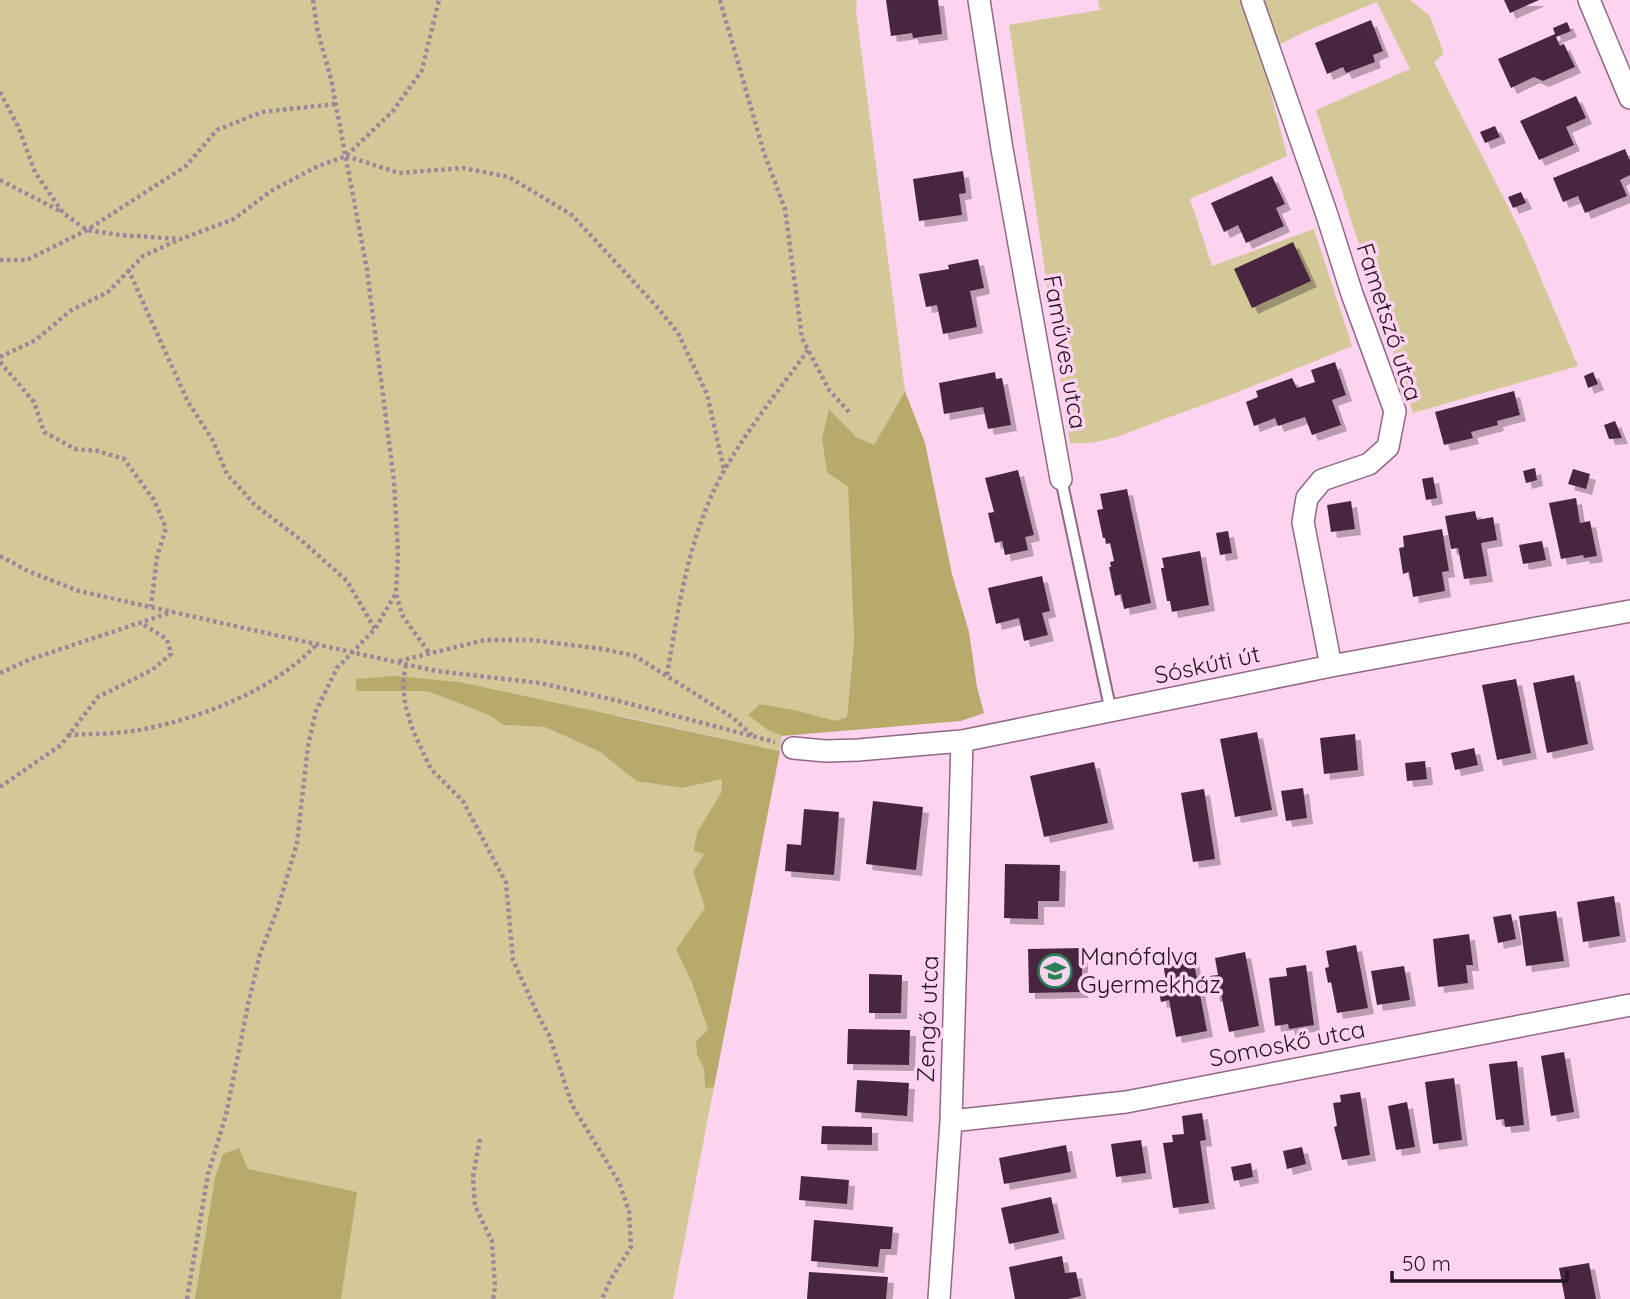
<svg xmlns="http://www.w3.org/2000/svg" width="1630" height="1299" viewBox="0 0 1630 1299" font-family="Quicksand,sans-serif">
<style>
.green{fill:#d3c998}
.forest{fill:#b8aa6a}
.building{fill:#492840;filter:url(#shadow)}
.lines{fill:none;stroke-linecap:round;stroke-linejoin:round}
.service-casing{stroke:#8f6984;stroke-width:14}
.minor-casing{stroke:#8f6984;stroke-width:24}
.path{stroke:#a4849a;stroke-width:4.5;stroke-dasharray:3.5 3.5;stroke-linecap:butt}
.service{stroke:#fff;stroke-width:10}
.minor{stroke:#fff;stroke-width:21}
.labels{text-anchor:middle;stroke-width:7;stroke-linejoin:round;paint-order:stroke}
.street-label{font-size:24px;fill:#251621;stroke:#fed3f0}
.poi-label{font-size:24px;fill:#251621;stroke:#fed3f0;text-anchor:start}
</style>
<defs>
<filter id="shadow"><feDropShadow dx="6" dy="6" stdDeviation="0" flood-color="#0004"/></filter>
</defs>
<rect width="100%" height="100%" fill="#fed3f0"/>
<path class="green" d="M0,0H857L856,10L905,391L874,446L856,437L829,409L827,471L848,487L854,640L847,717L835,722L795,710L760,704L768,730L782,736L780,751L626,717L356,679V691H427L489,715L503,725L545,727L600,752L636,781L682,788L722,778L721,793L697,832L695,851L704,854L693,872L706,908L676,949L692,983L708,1030L697,1055L704,1069L705,1087H714L673,1299H0Z
M1098,0H1410L1430,16L1444,54L1434,62L1523,236L1578,366L1413,413L1316,110L1410,69L1377,2L1302,33L1261,54L1287,156L1190,199L1212,266L1314,229L1352,346C1291,371 1230,396 1167,418C1136,429 1104,446 1070,443L1009,25L1100,10Z"/>
<path class="forest" d="M905,391L925,443L952,574L969,632L977,687L984,713L961,721L782,736L768,730L748,715L760,704L795,710L835,721L847,717L854,640L848,487L827,472L822,439L829,409L856,437L874,445Z
M395,676L459,682L780,751L714,1087L705,1088L704,1069L697,1055L696,1041L708,1030L692,983L676,949L705,908L693,872L704,854L694,851L697,832L721,793L722,779L682,788L636,781L600,752L545,727L503,725L489,715L427,691H356V679Z
M239,1148L248,1169L357,1192L341,1299H195L215,1178L223,1154Z"/>
<path class="building" d="M886,0H938L942,34L913,38L912,33L891,36Z
M1504,0H1539L1510,13Z
M1371,20L1383,51L1373,55L1375,62L1346,73L1343,67L1327,74L1315,43Z
M1567,22L1571,31L1556,37L1560,46L1564,44L1575,67L1543,81L1534,77L1511,88L1498,59L1555,34L1553,28Z
M1576,96L1586,118L1566,127L1574,145L1539,160L1520,121Z
M1495,126L1500,137L1485,143L1480,132Z
M1625,149L1630,161V175L1620,180L1627,196L1585,213L1578,196L1563,202L1553,178Z
M963,171L966,193L959,194L962,215L919,221L913,179Z
M1272,176L1285,204L1276,208L1284,226L1246,243L1238,225L1224,232L1211,203Z
M1521,192L1526,203L1513,208L1508,197Z
M1293,242L1311,281L1252,308L1234,269Z
M978,259L984,288L970,291L977,327L943,334L937,305L926,307L919,274L949,269L948,265Z
M1335,362L1346,395L1332,400L1341,425L1312,435L1305,417L1278,426L1275,418L1254,426L1246,402L1258,397L1256,391L1292,378L1297,388L1315,382L1311,370Z
M995,372L996,379L1002,378L1011,425L988,429L983,407L944,414L939,383Z
M1593,372L1598,384L1588,388L1584,376Z
M1514,391L1520,415L1497,421L1498,425L1471,432L1473,438L1444,445L1435,412Z
M1615,421L1622,438L1609,439L1604,425Z
M1535,468L1537,480L1526,483L1523,471Z
M1573,469L1590,474L1586,489L1568,484Z
M1018,470L1034,535L1025,537L1028,550L1005,555L1002,541L995,543L988,513L994,512L985,478Z
M1433,477L1437,498L1426,500L1422,479Z
M1127,489L1151,603L1124,609L1121,594L1115,596L1109,567H1111L1110,562L1114,561L1110,543L1106,544L1105,538H1103L1097,510L1103,509L1100,494Z
M1576,498L1580,523L1590,521L1597,556L1584,558L1583,555L1561,559L1549,503Z
M1351,501L1355,529L1331,532L1327,505Z
M1475,511L1477,520L1493,517L1497,540L1481,543L1487,576L1464,579L1458,548L1451,549L1445,516Z
M1442,529L1449,571L1442,572L1445,591L1413,597L1409,572L1403,574L1399,548L1404,547L1403,536Z
M1228,531L1232,553L1220,555L1216,533Z
M1542,541L1546,560L1523,564L1519,545Z
M1200,551L1209,605L1172,612L1170,601H1167L1161,568H1164L1162,558Z
M1042,576L1050,611L1042,613L1048,635L1024,641L1019,618L996,624L988,588Z
M1574,675L1588,744L1547,753L1533,683Z
M1516,679L1531,753L1497,760L1482,685Z
M1257,732L1272,810L1235,817L1220,739Z
M1355,734L1358,770L1324,774L1320,738Z
M1474,748L1478,765L1455,770L1451,753Z
M1425,761L1427,779L1407,781L1405,763Z
M1094,762L1108,823L1044,837L1030,776Z
M1303,788L1307,818L1286,821L1281,791Z
M1204,789L1215,859L1193,862L1181,793Z
M873,801L923,807L916,870L866,864Z
M804,809L839,812L834,875L785,871L787,844L801,845Z
M1005,864L1060,865L1059,901H1038V919L1004,918Z
M1614,896L1620,936L1583,942L1577,902Z
M1556,911L1564,961L1526,966L1519,916Z
M1511,914L1516,939L1498,943L1493,917Z
M1469,934L1473,965H1466L1468,983L1438,987L1433,939Z
M1356,945L1368,1008L1337,1013L1331,982L1328,983L1325,968L1329,967L1326,951Z
M1082,948V992L1029,993L1028,949Z
M1245,952L1259,1026L1229,1032L1221,994L1214,996L1210,976L1218,975L1215,958Z
M1193,958L1207,1031L1176,1037L1169,1000L1161,1002L1157,982L1166,980L1163,964Z
M1306,965L1314,1025L1289,1029L1288,1024L1275,1026L1269,978L1287,976L1286,968Z
M1404,966L1410,1000L1377,1005L1371,971Z
M869,974L902,975L901,1013H869Z
M848,1029L910,1030L909,1065L847,1064Z
M1564,1052L1574,1112L1551,1116L1541,1056Z
M1517,1061L1524,1125L1505,1127L1504,1119L1496,1120L1489,1064Z
M1454,1078L1462,1140L1433,1144L1425,1082Z
M857,1080L909,1083L907,1116L855,1112Z
M1360,1092L1370,1155L1342,1160L1334,1127L1337,1126L1333,1103L1341,1102L1340,1095Z
M1407,1102L1415,1147L1396,1150L1388,1106Z
M1202,1113L1206,1140L1200,1141L1209,1203L1173,1208L1163,1143L1173,1142L1172,1135L1184,1134L1182,1116Z
M822,1126L872,1127V1145L821,1144Z
M1141,1140L1146,1173L1116,1177L1111,1144Z
M1066,1145L1071,1172L1004,1184L999,1158Z
M1302,1147L1306,1164L1287,1169L1283,1151Z
M1251,1163L1253,1177L1234,1181L1231,1167Z
M801,1176L849,1180L847,1204L799,1200Z
M1051,1197L1059,1233L1009,1244L1001,1208Z
M814,1220L893,1227L891,1249H880L878,1267L811,1261Z
M1062,1256L1065,1273L1076,1272L1081,1296L1068,1299H1015L1009,1267Z
M1589,1263L1596,1299H1565L1559,1268Z
M809,1272L888,1277L886,1299H807Z"/>
<g class="lines">
<defs>
<path id="service" d="M1061,479L1111,712"/>
<path id="minor" d="M979,0L1002,149L1061,479
M1252,0L1327,215L1352,294L1395,411L1388,447L1369,464L1322,480L1307,498L1303,522L1331,666
M1589,0L1630,98
M793,748L826,751L858,750L962,741L1331,666L1630,611
M951,1121L1126,1102L1630,1005
M939,1299L951,1121L962,741"/>
</defs>
<use href="#service" class="service-casing"/>
<use href="#minor" class="minor-casing"/>
<path class="path" d="M313,0L317,28L331,79L367,270L394,481L398,553L396,593L402,615L430,654
M720,0L764,153L785,209L802,338L829,390L849,412
M0,92L18,126L35,172L63,213L87,230L120,235L181,239L234,219L271,191L316,167L346,156L393,111L422,70L439,0
M346,156L399,173L463,168L509,177L572,215L657,307L678,333L707,394L724,470
M0,180L62,212
M0,260H27L87,230L186,166L217,130L262,112L336,104
M128,269L188,402L212,439L227,474L255,505L301,540L347,581L375,629
M0,357L36,340L70,311L108,292L143,256L178,240
M0,362L34,402L44,432L75,449L98,451L124,459L154,500L166,528L157,557L151,607
M0,556L30,572L79,591L436,671L540,683L619,701L775,742
M399,661L485,640H531L603,649L635,656L732,717L753,736
M406,665L403,682L405,704L413,731L431,769L463,801L506,883L513,960L537,1013L549,1035L572,1105L619,1182L629,1211L631,1247L611,1279L602,1299
M0,673L31,659L172,612
M667,675C679,605 689,532 725,469C749,427 780,389 808,350
M68,735C91,734 116,734 139,730C199,719 275,690 317,644
M0,787L61,745L98,697L152,670L171,654L167,639L141,623
M480,1139L473,1177L475,1206L492,1241L495,1287L493,1299
M187,1299L208,1174L226,1115L249,1000L260,954L278,908L297,843L308,746L316,711L337,668L375,629L396,593"/>
<use href="#service" class="service"/>
<use href="#minor" class="minor"/>
</g>
<defs>
<symbol id="school-ring" viewBox="-11 -11 22 22"><circle r="9.5" fill="#fed3f0" stroke="#288055" stroke-width="1.5"/><path d="M0-5L7-2L0 1L-7-2ZM-4 1L0 2.5L4 1V4Q0 6-4 4Z" fill="#288055"/></symbol>
</defs>
<g fill-rule="evenodd">
<use href="#school-ring" x="1036" y="952" width="38" height="38"/>
</g>
<g class="labels">
<g class="street-label">
<text transform="translate(1389 322) rotate(72)" y="8">Fametsző utca</text>
<text transform="translate(1065 352) rotate(80)" y="8">Faműves utca</text>
<text transform="translate(1207 665) rotate(-12)" y="8">Sóskúti út</text>
<text transform="translate(928 1019) rotate(-88)" y="8">Zengő utca</text>
<text transform="translate(1287 1044) rotate(-11)" y="8">Somoskő utca</text>
</g>
<g class="poi-label">
<text x="1080" y="965">Manófalva<tspan x="1080" dy="28">Gyermekház</tspan></text>
</g>
</g>
<path d="M1392 1271v10h175v-10" fill="none" stroke="#251621" stroke-width="3.5"/>
<text x="1402" y="1271" font-size="21" fill="#251621" stroke="#fed3f0" stroke-width="5" paint-order="stroke">50 m</text>
</svg>
